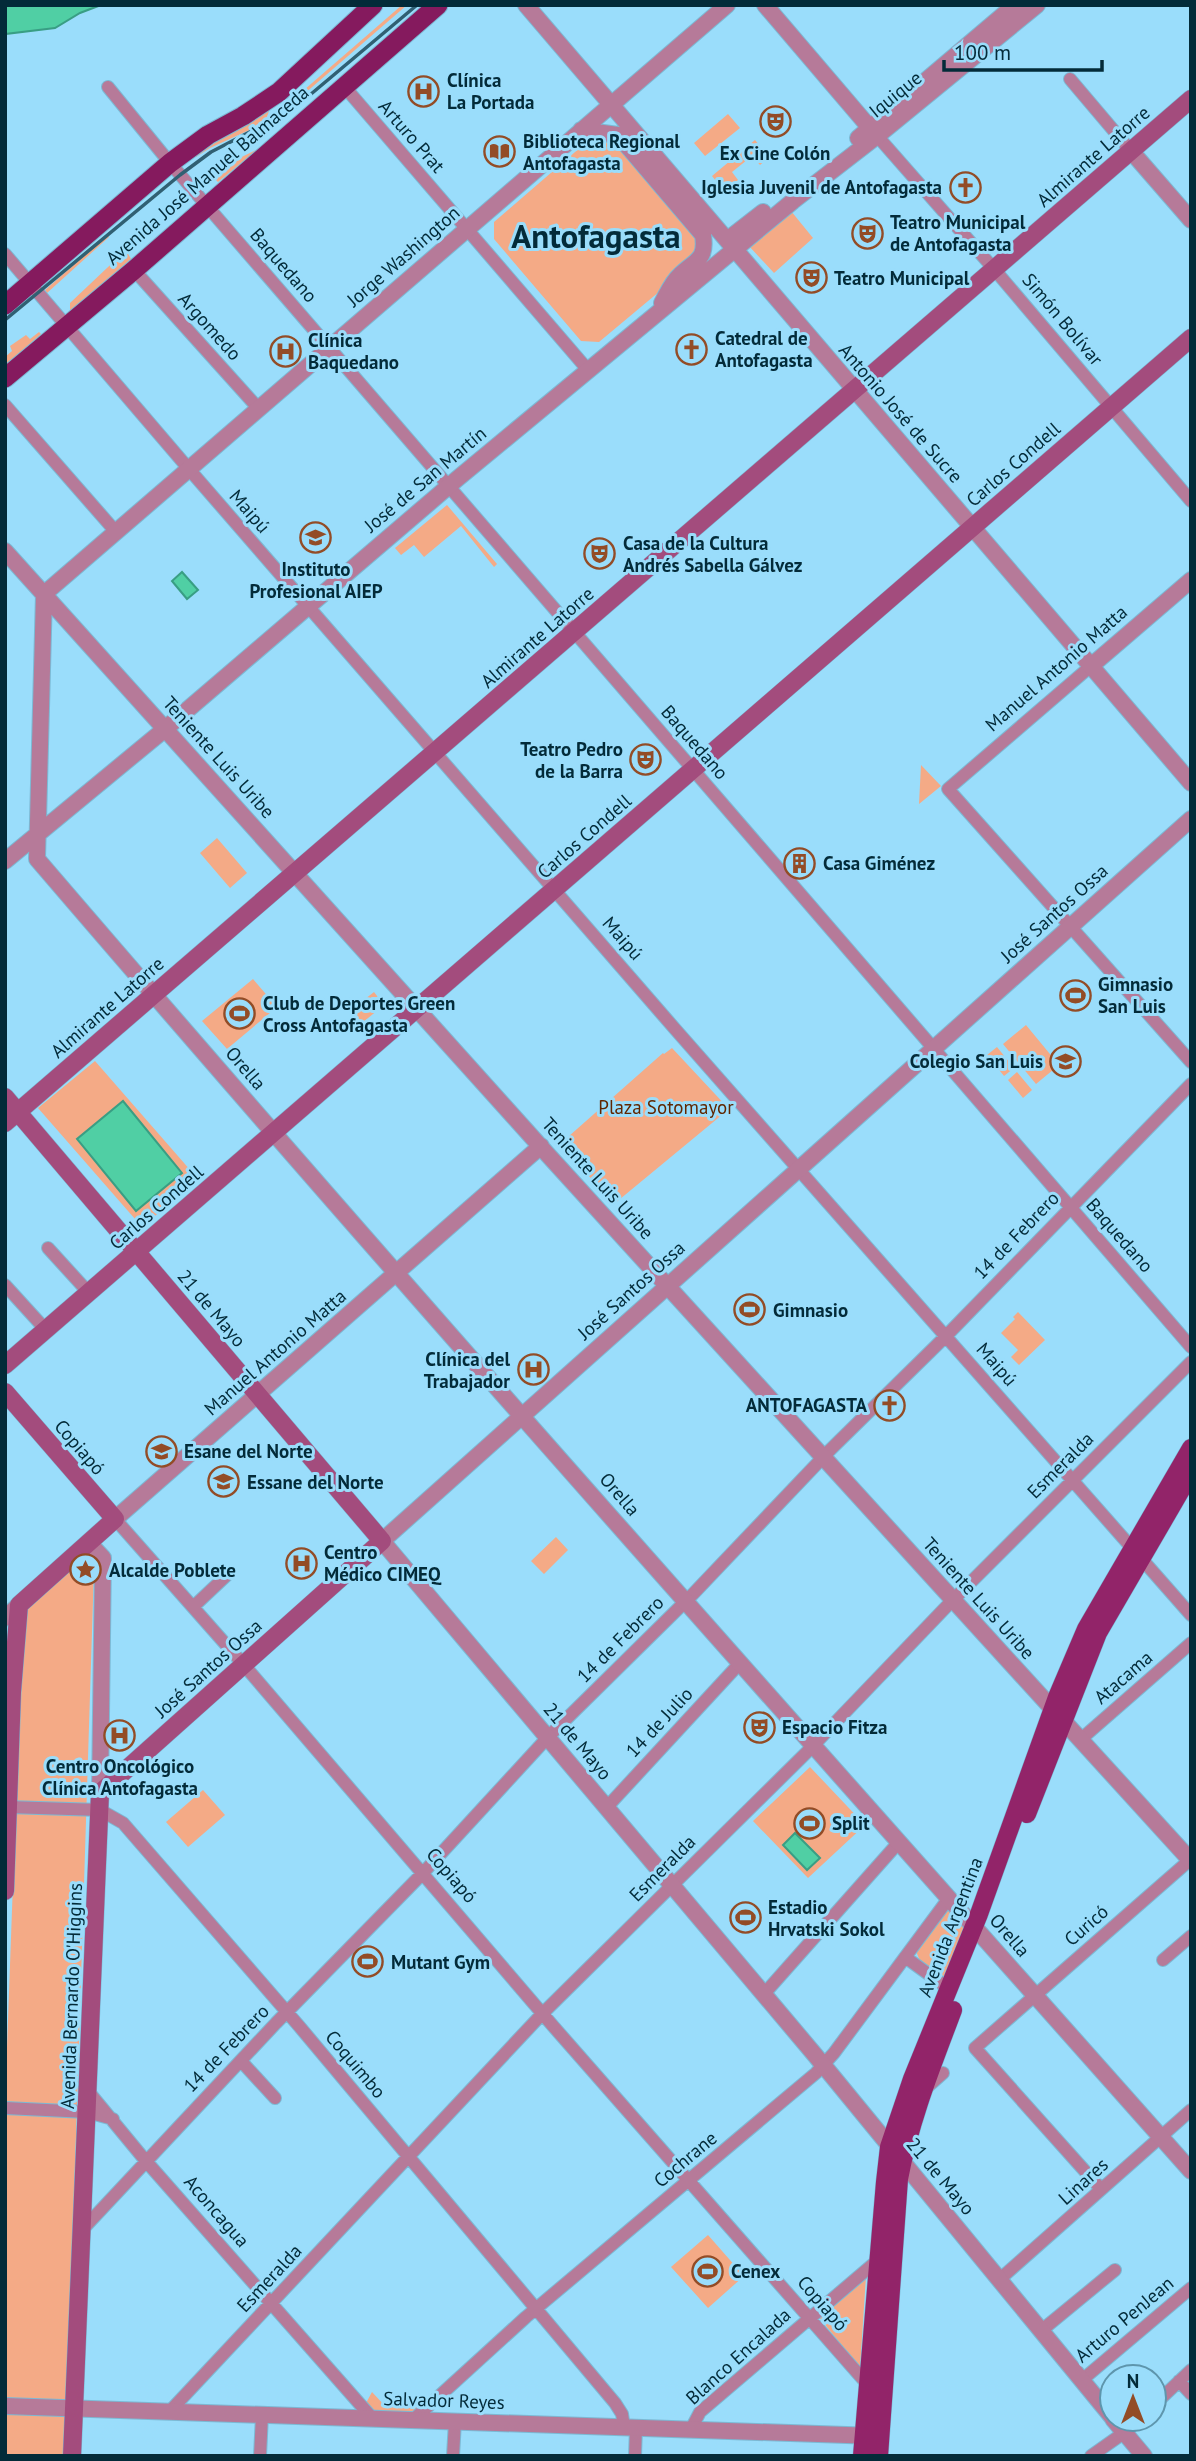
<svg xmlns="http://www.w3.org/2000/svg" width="1196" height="2461" viewBox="0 0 1196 2461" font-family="'PT Sans',sans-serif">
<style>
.green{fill:#f4aa86}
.water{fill:#50cfa4;stroke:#399e84;stroke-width:2}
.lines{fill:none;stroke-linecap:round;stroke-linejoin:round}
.minor-casing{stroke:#7cb9d4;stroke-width:14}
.tertiary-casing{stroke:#7cb9d4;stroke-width:18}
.secondary-casing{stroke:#7cb9d4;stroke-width:19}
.primary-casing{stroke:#7cb9d4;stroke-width:19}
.trunk-casing{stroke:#7cb9d4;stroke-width:21}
.minor{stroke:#b67a99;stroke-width:12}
.tertiary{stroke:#b67a99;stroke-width:16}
.secondary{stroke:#a34c7d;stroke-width:18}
.primary{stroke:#922469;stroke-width:18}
.trunk{stroke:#851a5e;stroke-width:19}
.rail{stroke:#306073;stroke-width:3.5}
.labels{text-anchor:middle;stroke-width:6;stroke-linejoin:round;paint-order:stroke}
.poi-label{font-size:19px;font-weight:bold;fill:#032b39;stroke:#9addfb;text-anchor:start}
.street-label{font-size:19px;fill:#032b39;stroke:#9addfb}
.park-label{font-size:19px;fill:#602601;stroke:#9addfb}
.town-label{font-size:33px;font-weight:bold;fill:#032b39;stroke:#9addfb}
</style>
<rect width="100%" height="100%" fill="#9addfb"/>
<path class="green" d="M402,5H407L289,107V103Z
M270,108L265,123L210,148L196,157L193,154Z
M728,114L740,128L705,156L694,143Z
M597,133L618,135L705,247L678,276L599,342L581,341L494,239V222Z
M755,140L769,157L760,165L752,156L732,172L738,180L724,191L712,176Z
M258,149L218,182L211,175L223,166Z
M791,211L813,238L774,273L748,245Z
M108,235L109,237L47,293L45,290Z
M126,250L131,259L70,312V303Z
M39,332L41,334L5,366V357L12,351L10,346L26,335L30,339Z
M447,505L497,564L494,567L461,526L424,557L414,545L401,555L395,548Z
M921,765L941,786L919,804Z
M217,838L247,873L230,888L200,853Z
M253,979L277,1007L227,1049L202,1021Z
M374,992L384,1005L362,1023L351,1010Z
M1026,1025L1059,1065L1036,1084L1003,1044Z
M997,1047L1014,1068L1004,1076L987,1055Z
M672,1048L729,1109L614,1204L560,1144L663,1053L664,1054Z
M95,1061L198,1179L142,1227L38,1108Z
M1017,1072L1032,1090L1023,1098L1008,1080Z
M1018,1312L1045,1340L1019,1365L1011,1357L1018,1350L1001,1333L1015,1319L1013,1317Z
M556,1537L568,1550L544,1574L531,1561Z
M78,1558H87L92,1563L94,1569L73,2230L64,2456H5V2103L23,1607Z
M810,1767L865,1825L808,1878L753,1821Z
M203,1790L225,1815L188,1847L166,1822Z
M949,1910L968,1926L948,1979L920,1961L916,1951L946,1911Z
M708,2235L744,2276L708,2308L671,2267Z
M866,2276L860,2368L818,2316Z
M372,2392L386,2407L411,2408L423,2400L425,2403L413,2413L375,2412L366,2403Z"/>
<path class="water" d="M5,5H101L80,13L55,28L5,34Z
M182,572L198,590L187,599L172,581Z
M123,1101L182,1173L136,1211L77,1139Z
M795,1833L820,1858L807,1870L783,1845Z"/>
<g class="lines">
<defs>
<path id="minor" d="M1070,79L1131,151
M343,85L588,370
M108,87L170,163L1191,1347
M872,130L994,269L1191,501
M5,254L188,468L675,1029L1191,1615
M134,270L258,408
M5,405L116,532
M1091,666L948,789L1191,1062
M48,1248L89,1293
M5,1285L46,1330
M115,1519L244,1665L553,2026L868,2385
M193,1607L227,1575
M1080,1740L1191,1643
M8,1807L100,1810L123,1823L299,2026L615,2403L622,2414L624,2427
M607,1807L740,1663
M905,1957L949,1989
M1163,1960L1191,1936
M764,1994L899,1842
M241,2061L275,2098
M925,2089L943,2073
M88,2091L145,2160L373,2419
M5,2108L87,2112L113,2119
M1101,2189L975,2048L1191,1859
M83,2229L276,2023L423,1873L548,1737L693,1594L830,1450L946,1336L1191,1084
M1000,2279L1191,2110
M1042,2330L1115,2270
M1082,2380L1191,2288
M1179,2381L1191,2394
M1154,2405L1191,2370
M170,2411L542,2014L807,1752L946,1607L1191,1362
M413,2420L526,2317L816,2073L834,2053L949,1898
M691,2429L700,2412L878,2260
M260,2456L262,2415
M453,2456L455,2421
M635,2456L636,2428
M1091,2456L1125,2432L1139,2419"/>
<path id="tertiary" d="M526,5L1191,783
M727,5L44,594L37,859C416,1301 804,1735 1191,2171
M765,5L870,128
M581,130L618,135L703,235C707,261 695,260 680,275C672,282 667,294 662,303
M858,138L1015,5
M1131,151L1191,220
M727,240L763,212
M5,551L549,1156L1191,1861
M1091,666L1191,580
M5,861L165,729L457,479L793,201L877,136L1037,5
M115,1519L541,1146
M89,1543L103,1558L100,1793
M5,1618L19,1605
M5,2406L875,2436
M1112,2417L815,2055L382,1541L1191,819
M1113,2419L1144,2456"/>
<path id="secondary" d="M5,1097L382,1541L100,1793L72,2456
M5,1123L1191,99
M5,1365L1191,338
M5,1392L115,1519L19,1605L12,1692L5,1891"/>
<path id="primary" d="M1027,1814L1098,1633L1191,1473
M862,2456L885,2182L889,2147L912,2079L979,1914L1057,1697L1086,1629L1191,1448
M879,2456L899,2179C910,2120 932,2066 953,2010"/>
<path id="trunk" d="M5,305L170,163L208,135L243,116L279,92L373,5
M5,378L134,270L438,5"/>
</defs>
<use href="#minor" class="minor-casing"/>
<use href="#tertiary" class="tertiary-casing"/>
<use href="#secondary" class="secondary-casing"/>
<use href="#primary" class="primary-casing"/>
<use href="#trunk" class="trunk-casing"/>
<use href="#minor" class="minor"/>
<use href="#tertiary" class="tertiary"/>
<use href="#secondary" class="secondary"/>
<use href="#primary" class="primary"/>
<use href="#trunk" class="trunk"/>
<path class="rail" d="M5,320L180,175L211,152L292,110L417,5"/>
</g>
<defs>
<symbol id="hospital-ring" viewBox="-11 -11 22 22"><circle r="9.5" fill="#9addfb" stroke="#934c26" stroke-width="1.5"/><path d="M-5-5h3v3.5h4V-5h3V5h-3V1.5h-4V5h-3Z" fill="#934c26"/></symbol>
<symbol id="theatre-ring" viewBox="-11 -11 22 22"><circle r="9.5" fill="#9addfb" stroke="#934c26" stroke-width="1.5"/><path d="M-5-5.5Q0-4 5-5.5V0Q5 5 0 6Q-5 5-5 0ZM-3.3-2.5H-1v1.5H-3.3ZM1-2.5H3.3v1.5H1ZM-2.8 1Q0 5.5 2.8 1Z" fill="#934c26"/></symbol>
<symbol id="library-ring" viewBox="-11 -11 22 22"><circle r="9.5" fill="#9addfb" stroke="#934c26" stroke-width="1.5"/><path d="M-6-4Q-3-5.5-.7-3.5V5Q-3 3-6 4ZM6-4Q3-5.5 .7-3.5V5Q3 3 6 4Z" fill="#934c26"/></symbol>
<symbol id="church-ring" viewBox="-11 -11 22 22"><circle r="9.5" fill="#9addfb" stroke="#934c26" stroke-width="1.5"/><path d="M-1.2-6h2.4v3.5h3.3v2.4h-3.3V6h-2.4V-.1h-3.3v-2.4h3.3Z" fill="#934c26"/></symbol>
<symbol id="university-ring" viewBox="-11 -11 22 22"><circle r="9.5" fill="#9addfb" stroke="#934c26" stroke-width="1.5"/><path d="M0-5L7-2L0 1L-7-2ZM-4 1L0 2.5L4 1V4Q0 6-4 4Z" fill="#934c26"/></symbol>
<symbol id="building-ring" viewBox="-11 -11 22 22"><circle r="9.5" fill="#9addfb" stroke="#934c26" stroke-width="1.5"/><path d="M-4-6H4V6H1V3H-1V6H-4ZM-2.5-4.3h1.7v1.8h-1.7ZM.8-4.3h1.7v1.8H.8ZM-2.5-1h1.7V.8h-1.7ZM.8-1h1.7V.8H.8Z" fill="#934c26"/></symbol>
<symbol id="stadium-ring" viewBox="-11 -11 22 22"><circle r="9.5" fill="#9addfb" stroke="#934c26" stroke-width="1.5"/><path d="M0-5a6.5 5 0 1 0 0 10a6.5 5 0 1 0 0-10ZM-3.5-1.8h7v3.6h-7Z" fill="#934c26"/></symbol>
<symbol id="school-ring" viewBox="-11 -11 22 22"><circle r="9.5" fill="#9addfb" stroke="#934c26" stroke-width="1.5"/><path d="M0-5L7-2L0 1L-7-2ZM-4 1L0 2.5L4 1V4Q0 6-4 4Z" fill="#934c26"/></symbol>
<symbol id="sight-ring" viewBox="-11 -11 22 22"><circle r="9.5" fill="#9addfb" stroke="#934c26" stroke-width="1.5"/><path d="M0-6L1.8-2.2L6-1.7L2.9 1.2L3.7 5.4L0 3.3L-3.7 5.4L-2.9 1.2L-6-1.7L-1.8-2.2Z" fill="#934c26"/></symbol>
</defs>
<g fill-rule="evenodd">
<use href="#hospital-ring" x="406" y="74" width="35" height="35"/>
<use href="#theatre-ring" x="758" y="104" width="35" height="35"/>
<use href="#library-ring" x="482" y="134" width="35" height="35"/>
<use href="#church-ring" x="948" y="170" width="35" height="35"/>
<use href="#theatre-ring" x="850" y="216" width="35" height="35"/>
<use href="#theatre-ring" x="794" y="260" width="35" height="35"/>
<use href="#church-ring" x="674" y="332" width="35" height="35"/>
<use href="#hospital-ring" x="268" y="334" width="35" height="35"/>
<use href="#university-ring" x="298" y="520" width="35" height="35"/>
<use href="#theatre-ring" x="582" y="536" width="35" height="35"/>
<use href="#theatre-ring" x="628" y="742" width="35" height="35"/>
<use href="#building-ring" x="782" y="846" width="35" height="35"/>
<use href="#stadium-ring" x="1058" y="978" width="35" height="35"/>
<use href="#stadium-ring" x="222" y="996" width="35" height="35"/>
<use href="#school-ring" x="1048" y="1044" width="35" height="35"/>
<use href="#stadium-ring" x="732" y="1292" width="35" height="35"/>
<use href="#hospital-ring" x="516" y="1352" width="35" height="35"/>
<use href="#church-ring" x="872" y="1388" width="35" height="35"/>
<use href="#university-ring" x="144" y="1434" width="35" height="35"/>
<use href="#university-ring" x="206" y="1464" width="35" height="35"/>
<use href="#hospital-ring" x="284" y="1546" width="35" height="35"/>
<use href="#sight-ring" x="68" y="1552" width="35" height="35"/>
<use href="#theatre-ring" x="742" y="1710" width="35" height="35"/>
<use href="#hospital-ring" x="102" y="1718" width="35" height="35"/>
<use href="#stadium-ring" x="792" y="1806" width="35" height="35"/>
<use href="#stadium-ring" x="728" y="1900" width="35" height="35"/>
<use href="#stadium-ring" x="350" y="1944" width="35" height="35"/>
<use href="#stadium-ring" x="690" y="2254" width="35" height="35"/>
</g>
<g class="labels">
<g class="poi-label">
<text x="447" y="87">Clínica<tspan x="447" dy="22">La Portada</tspan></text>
<text x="523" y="148">Biblioteca Regional<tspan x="523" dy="22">Antofagasta</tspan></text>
<text x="775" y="160" text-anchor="middle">Ex Cine Colón</text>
<text x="942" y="194" text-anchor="end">Iglesia Juvenil de Antofagasta</text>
<text x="890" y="229">Teatro Municipal<tspan x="890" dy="22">de Antofagasta</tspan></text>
<text x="834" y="285">Teatro Municipal</text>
<text x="715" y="345">Catedral de<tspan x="715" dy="22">Antofagasta</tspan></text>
<text x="308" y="347">Clínica<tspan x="308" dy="22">Baquedano</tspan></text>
<text x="623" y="550">Casa de la Cultura<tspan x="623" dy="22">Andrés Sabella Gálvez</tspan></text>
<text x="316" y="576" text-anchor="middle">Instituto<tspan x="316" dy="22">Profesional AIEP</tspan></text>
<text x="623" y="756" text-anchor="end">Teatro Pedro<tspan x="623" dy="22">de la Barra</tspan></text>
<text x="823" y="870">Casa Giménez</text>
<text x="1098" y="991">Gimnasio<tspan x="1098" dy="22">San Luis</tspan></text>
<text x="263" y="1010">Club de Deportes Green<tspan x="263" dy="22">Cross Antofagasta</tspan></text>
<text x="1043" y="1068" text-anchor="end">Colegio San Luis</text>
<text x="773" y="1317">Gimnasio</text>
<text x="510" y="1366" text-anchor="end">Clínica del<tspan x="510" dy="22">Trabajador</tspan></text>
<text x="867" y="1412" text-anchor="end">ANTOFAGASTA</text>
<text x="184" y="1458">Esane del Norte</text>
<text x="247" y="1489">Essane del Norte</text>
<text x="324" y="1559">Centro<tspan x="324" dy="22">Médico CIMEQ</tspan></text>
<text x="109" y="1577">Alcalde Poblete</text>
<text x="782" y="1734">Espacio Fitza</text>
<text x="120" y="1773" text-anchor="middle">Centro Oncológico<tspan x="120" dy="22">Clínica Antofagasta</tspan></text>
<text x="832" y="1830">Split</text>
<text x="768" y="1914">Estadio<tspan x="768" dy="22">Hrvatski Sokol</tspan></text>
<text x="391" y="1969">Mutant Gym</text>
<text x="731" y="2278">Cenex</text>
</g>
<g class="street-label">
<text transform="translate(895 94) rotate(-39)" y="7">Iquique</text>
<text transform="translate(412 136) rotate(49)" y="7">Arturo Prat</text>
<text transform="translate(1093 156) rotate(-41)" y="7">Almirante Latorre</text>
<text transform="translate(207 175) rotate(-41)" y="7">Avenida José Manuel Balmaceda</text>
<text transform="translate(403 256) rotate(-41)" y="7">Jorge Washington</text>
<text transform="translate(284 265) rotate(49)" y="7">Baquedano</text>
<text transform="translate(1063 319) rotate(50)" y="7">Simón Bolívar</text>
<text transform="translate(210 326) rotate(48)" y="7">Argomedo</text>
<text transform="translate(901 413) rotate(49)" y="7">Antonio José de Sucre</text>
<text transform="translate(1013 464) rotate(-41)" y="7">Carlos Condell</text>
<text transform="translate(425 479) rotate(-40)" y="7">José de San Martín</text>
<text transform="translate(250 511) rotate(49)" y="7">Maipú</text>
<text transform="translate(537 637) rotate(-41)" y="7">Almirante Latorre</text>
<text transform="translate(1056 668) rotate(-41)" y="7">Manuel Antonio Matta</text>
<text transform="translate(695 742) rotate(49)" y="7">Baquedano</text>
<text transform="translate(219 757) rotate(48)" y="7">Teniente Luis Uribe</text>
<text transform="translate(584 836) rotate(-41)" y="7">Carlos Condell</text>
<text transform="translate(1054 913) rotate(-42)" y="7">José Santos Ossa</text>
<text transform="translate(623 938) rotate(49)" y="7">Maipú</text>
<text transform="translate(107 1007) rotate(-41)" y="7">Almirante Latorre</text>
<text transform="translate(246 1068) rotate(49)" y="7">Orella</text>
<text transform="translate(598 1178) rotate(48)" y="7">Teniente Luis Uribe</text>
<text transform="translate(156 1207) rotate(-41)" y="7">Carlos Condell</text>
<text transform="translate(1016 1235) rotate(-46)" y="7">14 de Febrero</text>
<text transform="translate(1120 1235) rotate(49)" y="7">Baquedano</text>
<text transform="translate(631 1290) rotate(-42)" y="7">José Santos Ossa</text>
<text transform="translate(212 1308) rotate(50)" y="7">21 de Mayo</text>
<text transform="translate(275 1352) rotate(-41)" y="7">Manuel Antonio Matta</text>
<text transform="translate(997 1364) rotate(49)" y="7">Maipú</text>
<text transform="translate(80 1447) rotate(49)" y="7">Copiapó</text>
<text transform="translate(1060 1465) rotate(-45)" y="7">Esmeralda</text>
<text transform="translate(620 1494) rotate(49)" y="7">Orella</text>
<text transform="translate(979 1598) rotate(48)" y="7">Teniente Luis Uribe</text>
<text transform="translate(620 1639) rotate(-45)" y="7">14 de Febrero</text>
<text transform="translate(208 1668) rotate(-42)" y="7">José Santos Ossa</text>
<text transform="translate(1123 1677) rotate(-41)" y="7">Atacama</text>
<text transform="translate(659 1722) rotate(-47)" y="7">14 de Julio</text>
<text transform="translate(578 1741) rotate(50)" y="7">21 de Mayo</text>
<text transform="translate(662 1868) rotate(-45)" y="7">Esmeralda</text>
<text transform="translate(452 1875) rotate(49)" y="7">Copiapó</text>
<text transform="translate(1086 1925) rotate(-41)" y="7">Curicó</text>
<text transform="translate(950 1927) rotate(-69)" y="7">Avenida Argentina</text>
<text transform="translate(1010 1935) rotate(49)" y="7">Orella</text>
<text transform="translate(71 1996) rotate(-88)" y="7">Avenida Bernardo O'Higgins</text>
<text transform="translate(226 2048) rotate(-46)" y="7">14 de Febrero</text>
<text transform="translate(356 2064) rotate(50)" y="7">Coquimbo</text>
<text transform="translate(685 2159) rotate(-40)" y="7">Cochrane</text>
<text transform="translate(941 2176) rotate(50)" y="7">21 de Mayo</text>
<text transform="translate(1083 2181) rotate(-42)" y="7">Linares</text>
<text transform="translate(217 2211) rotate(49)" y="7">Aconcagua</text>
<text transform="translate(269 2278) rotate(-47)" y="7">Esmeralda</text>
<text transform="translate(823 2303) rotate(49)" y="7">Copiapó</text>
<text transform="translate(1124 2319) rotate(-40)" y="7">Arturo PenJean</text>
<text transform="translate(738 2356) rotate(-42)" y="7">Blanco Encalada</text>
<text transform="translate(444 2400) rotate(2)" y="7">Salvador Reyes</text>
</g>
<g class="park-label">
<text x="666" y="1114">Plaza Sotomayor</text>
</g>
<g class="town-label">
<text x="596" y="248">Antofagasta</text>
</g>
</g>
<rect width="1196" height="2461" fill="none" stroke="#032b39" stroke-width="14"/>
<g transform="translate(1133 2398)"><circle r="33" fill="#9addfb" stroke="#5e96ad" stroke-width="2"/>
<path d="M0-5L12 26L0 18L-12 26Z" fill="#934c26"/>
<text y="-10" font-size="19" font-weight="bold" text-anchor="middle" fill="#032b39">N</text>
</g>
<path d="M944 60v10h158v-10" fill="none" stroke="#032b39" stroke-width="3.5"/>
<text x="954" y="60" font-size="21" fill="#032b39" stroke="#9addfb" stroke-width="5" paint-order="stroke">100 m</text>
</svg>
